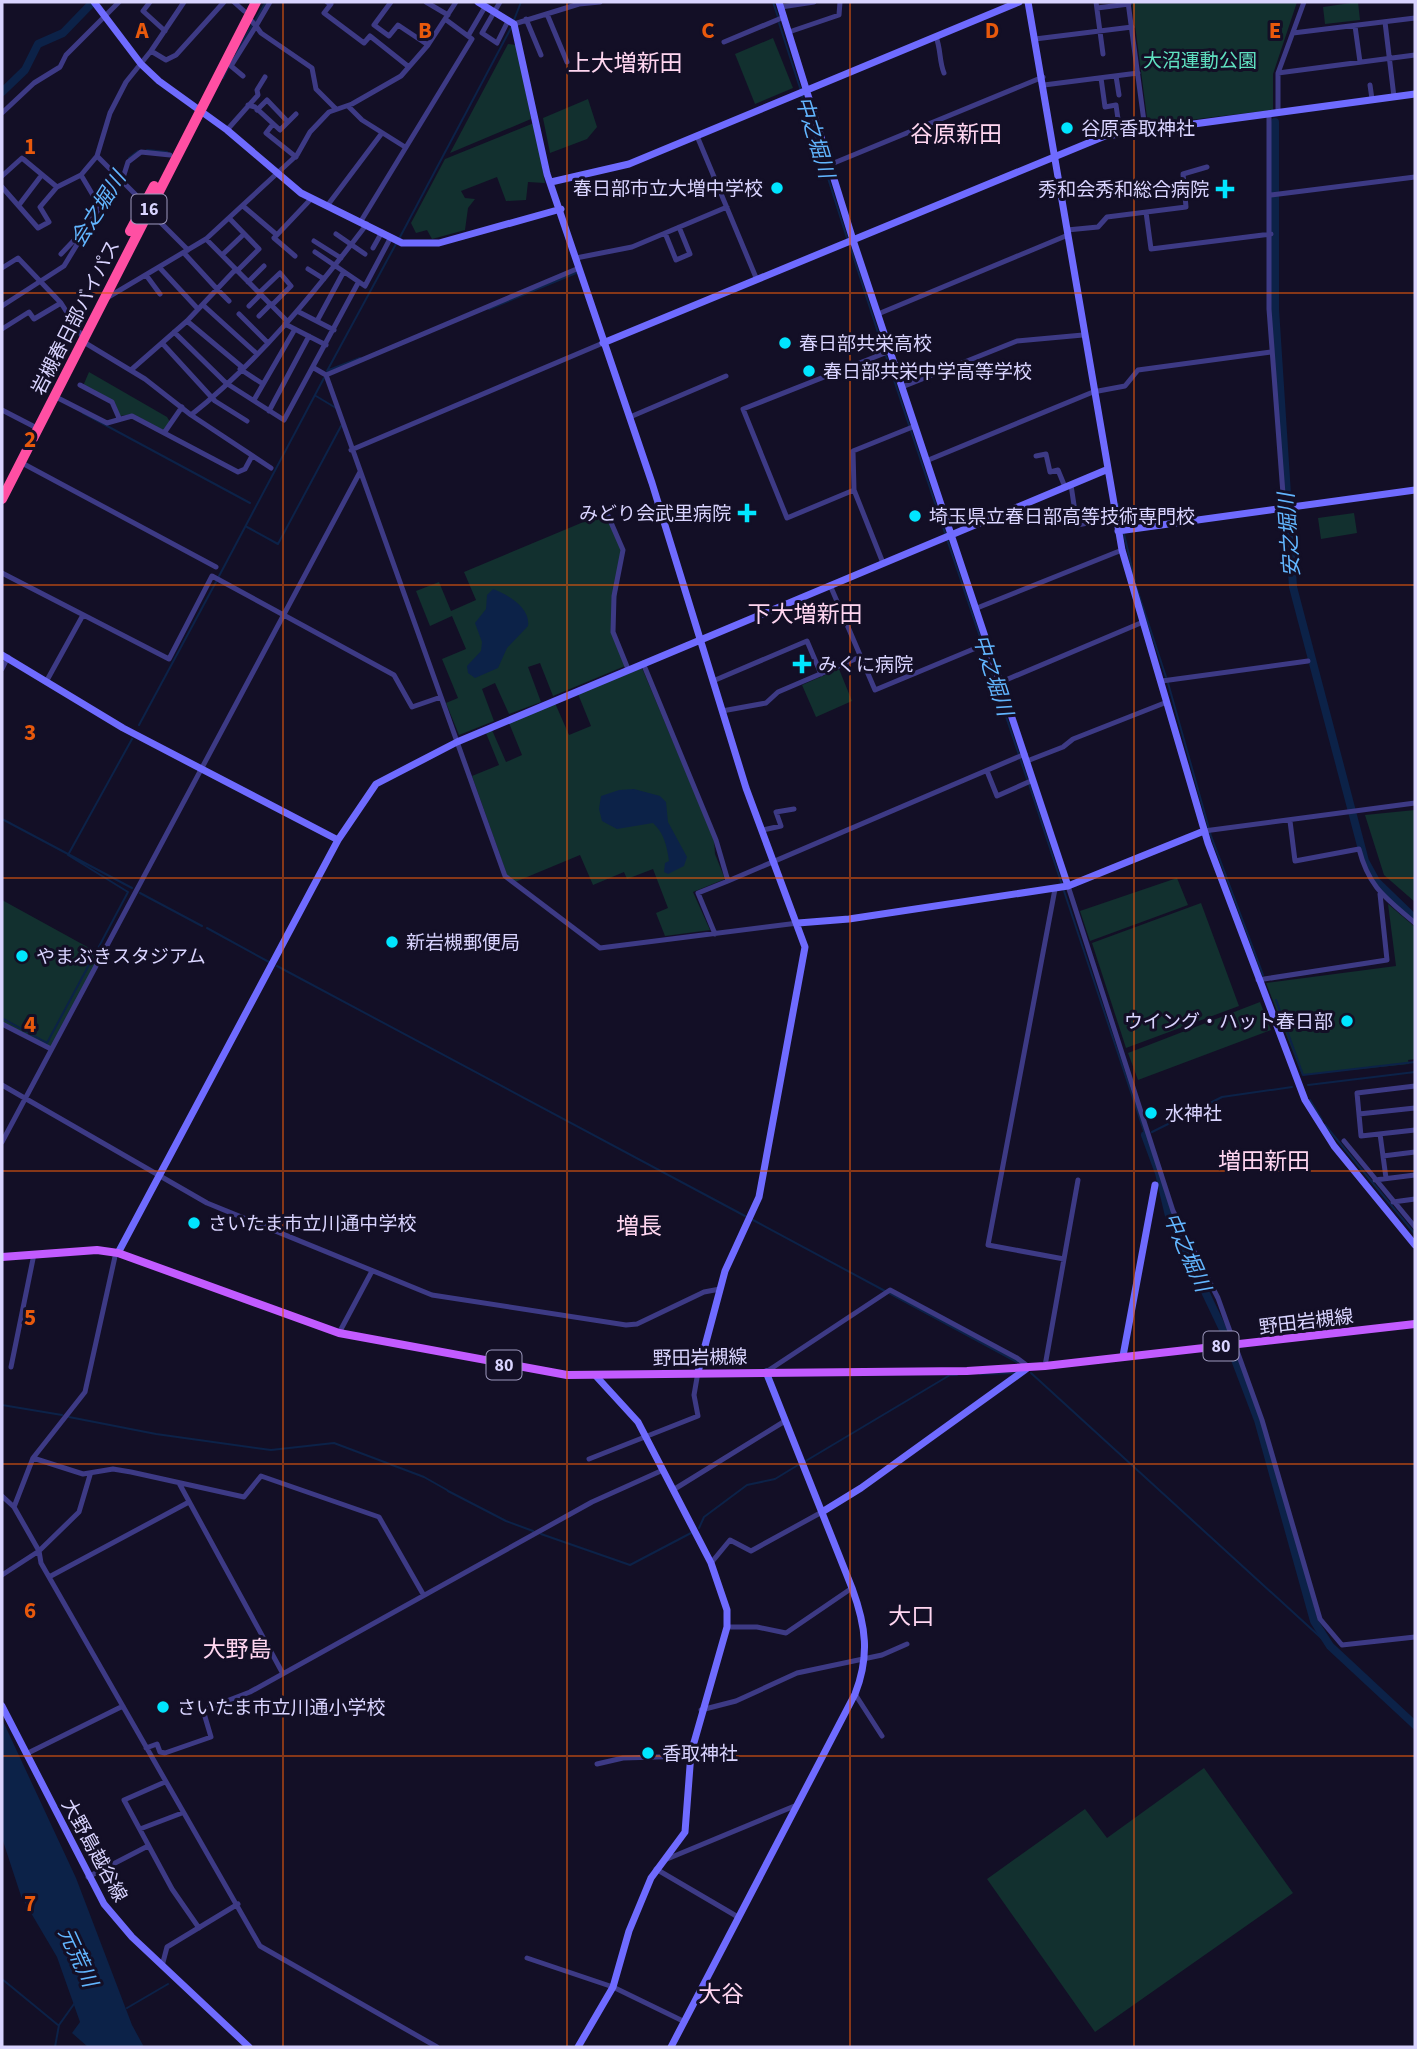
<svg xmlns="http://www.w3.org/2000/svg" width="1417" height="2049" viewBox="0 0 1417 2049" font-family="'Source Sans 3','Noto Sans JP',sans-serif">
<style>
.green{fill:#12302f}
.water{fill:#0c2248}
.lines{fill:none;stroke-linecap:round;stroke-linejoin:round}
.stream{stroke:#0c2248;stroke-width:2}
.river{stroke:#0c2248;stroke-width:8}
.street{stroke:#3d3a85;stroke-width:5}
.secondary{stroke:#6f6bff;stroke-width:7}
.primary{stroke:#c25bff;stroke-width:8}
.highway{stroke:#ff4fa3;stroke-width:10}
.grid{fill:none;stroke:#e8590c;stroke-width:2;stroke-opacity:0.55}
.poi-dot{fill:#00e5ff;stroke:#130f26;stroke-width:2.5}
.labels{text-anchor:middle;stroke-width:6;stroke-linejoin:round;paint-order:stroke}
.shield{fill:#130f26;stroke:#9e99be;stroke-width:2}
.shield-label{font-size:18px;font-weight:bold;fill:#d9d4ff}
.park-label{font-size:19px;fill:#5fe0c0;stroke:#130f26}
.poi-label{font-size:19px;fill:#d9d4ff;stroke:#130f26;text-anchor:start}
.street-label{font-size:19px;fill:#d9d4ff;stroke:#130f26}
.water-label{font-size:21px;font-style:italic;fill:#62b6ff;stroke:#130f26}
.quarter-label{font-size:23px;fill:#ffd6f0;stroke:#130f26}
.grid-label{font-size:23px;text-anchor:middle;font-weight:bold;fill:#e8590c;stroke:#130f26;stroke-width:6;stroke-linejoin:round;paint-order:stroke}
</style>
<rect width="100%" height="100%" fill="#130f26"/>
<path class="green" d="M1132,2H1297L1273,74V110L1148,125Z
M1358,2L1360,20L1325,24L1323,7Z
M773,38L793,88L755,104L735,54Z
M508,44L517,45L531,119L450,153Z
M588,99L597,127L587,139L550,153L543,118Z
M534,123L545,183L528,182L526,200L506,201L497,177L461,191L465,198L475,199L468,208L465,230L432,239L427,230L416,233L411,223L445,159Z
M89,372L167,417L170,422L163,430L133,414L120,416L115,403L83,386Z
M605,513L622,551L612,632L625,666L553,696L540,663L528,667L541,702L509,714L495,683L482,689L494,721L459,735L446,703L458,698L442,659L466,649L452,616L430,626L416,591L439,582L451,611L476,600L464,572Z
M1354,513L1357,533L1321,539L1318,518Z
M642,668L714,839L715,854L725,879L693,892L710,930L665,936L656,913L668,908L653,869L627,879L624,872L593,885L580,855L515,882L507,875L472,776L499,765L486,733L492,730L506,762L522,755L509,723L555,703L569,735L591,726L578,694Z
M839,669L852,701L816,717L802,685Z
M1415,810V902L1384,875L1365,815Z
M1177,878L1188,905L1090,941L1080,911Z
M2,900L102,955L51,1049L2,1024Z
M1201,903L1239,1006L1126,1048L1092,943Z
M1388,904L1415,927V1059L1408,1060L1409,1064L1302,1075L1266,983L1396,966Z
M1260,1002L1271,1030L1138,1080L1128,1053Z
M1204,1768L1293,1893L1095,2032L987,1879L1085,1809L1107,1838Z"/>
<path class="water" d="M493,589C507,594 531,608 528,626L507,648L498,668L475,678L468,673L467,666L481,651L482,642L475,623L486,609L487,595Z
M634,789L660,796L666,802L668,822L687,857L684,866L668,874L664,872L665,863L669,861C667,846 664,833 653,823L617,829L602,821L599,809L601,796L619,790Z
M2,1719L76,1878L132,2025L144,2047H88L72,2033L80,2022L57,1957L21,1896L2,1838Z"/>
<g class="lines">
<path class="stream" d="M773,2L778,17
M514,20L521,2
M779,23L801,91
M236,52L266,2
M223,78L229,66
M802,96L847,238
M147,150L167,152
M129,158L138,151
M100,201L113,187
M400,237L512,26
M849,243L884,351
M489,309L576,273
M886,356L945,533
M329,370L360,358
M327,371L397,242
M316,396L336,408
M83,413L250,503
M1118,504L1122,526
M247,527L278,544L341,426
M1124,534L1135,581
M947,539L982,643
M218,578L324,378
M1136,586L1166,677
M983,648L1027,779
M1168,683L1211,836L1263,975
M139,725L216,582
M1029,784L1062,885
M2,819L132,888
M1064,891L1145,1134
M140,893L202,926
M207,928L269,962
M95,954L128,892L68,855L132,739
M277,966L745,1216
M1276,1000L1303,1075L1415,1062
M2,1018L47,1043L90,963
M1308,1085L1415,1072
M1310,1100L1322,1120
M1325,1125L1415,1234
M1152,1132L1222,1097L1292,1087
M753,1220L885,1291
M889,1293L1017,1362
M1031,1373L1330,1646
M980,1374L1016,1373
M2,1405L62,1415
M69,1417L156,1434L271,1450L334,1443L424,1477L447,1490
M804,1462L950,1375H957
M448,1491L506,1521L533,1531
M699,1528L704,1517L747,1485L775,1479L798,1465
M541,1534L630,1565L691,1533
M2,1979L58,2025
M127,2008L168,1984
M55,2047L59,2025L74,2004"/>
<path class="river" d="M2,92L25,70L38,44L63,33L93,2
M1275,122V309L1293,587L1365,861L1376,881L1415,919
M1145,1135L1159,1173L1169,1216L1229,1342
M1231,1349L1258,1420L1314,1621L1330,1646L1415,1725"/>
<path class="street" d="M150,2L143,11L165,31
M234,2L244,11
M270,2L256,26L261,33L312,68L316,89L335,108
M327,2L331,4L324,13L364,43L370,36L409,67
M391,2L374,25L389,36L398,25L428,45
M426,2L448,15
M500,2L482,33L497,43L508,21
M1096,2L1103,54
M1128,2L1145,129
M781,7L814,2
M1097,8L1129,4
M547,14L567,62
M526,19L541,55
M1385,22L1394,97
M514,24L579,4L600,2
M1355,26L1360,62
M789,32L839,15L840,2
M1293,33L1415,18
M468,36L485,7
M936,37C941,49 939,61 944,73
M1035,39L1132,27
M724,42L784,17
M151,51L166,60L176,55L224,2
M1278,73L1415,55
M243,76L231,66L256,26L248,17
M1116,76L1119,95
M1101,78L1105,107L1116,105L1120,133
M1044,85L1138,73
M1370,85L1372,99
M248,105L255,107L280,130L296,114
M348,106L362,120L405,147
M257,110L267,100L288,122
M1278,112V73L1304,2
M2,113L34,83L60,67L66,55L119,2
M1269,113V309L1284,507
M273,124L266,133L296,157
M227,130L258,95L257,90L265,77
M697,136L757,280
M97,156L135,194L142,207
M829,165L1043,77
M81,175L97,202
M2,176L22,158L57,187
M2,187L38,228L49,222L40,207L57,187L81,175L97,156L110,113L126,82L151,51L184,2
M1271,195L1415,177
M19,205L41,176
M243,206L277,235
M327,206L382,133
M148,210L188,250
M1146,212L1151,249L1271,234
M229,218L259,249L237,271
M361,221L472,39L445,19
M1067,230L1098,227L1107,217L1186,207L1183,174L1207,167
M665,233L676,260L690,254L679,227
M336,234L365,254
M206,239L287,321
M314,241L341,258
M373,248L382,232
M315,252L365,286L391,237
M184,253L217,289
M61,254L80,234L97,202
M222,255L244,234
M295,256L274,238L310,200
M576,258L632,247L727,207
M159,267L198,309
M2,268L18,258L61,303L87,344L145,379L191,415L271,468
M308,269L324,279
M146,275L160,294
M248,282L264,266
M217,289L229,301
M259,293L280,273L291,286L272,305
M105,299L206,239L297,155L310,132L329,112L352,104L401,76L428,45L456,2
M203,305L256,353
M2,306L64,266L104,200L122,181L128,162L141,152L170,155
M249,306L261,294
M297,311L334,330
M239,314L267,342
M878,314L1068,235
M259,316L271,304
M187,321L242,367
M317,321L343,273
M285,324L326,345
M2,329L29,312L34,319L61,303
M174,332L226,383L284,420L358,283
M162,343L215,401L247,421
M890,351L743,409L787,518L854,490L853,451L915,426
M314,368L326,375L505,876L600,948L798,923
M240,369L263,384
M131,370L187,321L236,269
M326,375L579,268
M80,385L112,402L119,418
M902,387L1017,341L1083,335
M54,396L107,423L132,416L238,472L245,469L252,456
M254,400L295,329
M2,410L33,426
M269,411L309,336
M191,415C258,362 315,292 367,224
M630,417L726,376
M164,433L182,407
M351,450L603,343
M1036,456L1046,454L1050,472L1058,470L1065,487
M926,461L1093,392L1125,386L1138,370L1271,352
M22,463L216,567
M1071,485L1077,525L1115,518
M854,490L883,563
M606,511L623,550L614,596L613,632L628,669
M2,573L169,659L212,576L394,675L412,707L441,697
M830,585L875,690L988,643
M977,608L1122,550
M643,663L716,840L728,881L698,893L715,934
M2,669L8,657
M713,681L807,641L821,674
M1162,681L1308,661
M46,682L83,615
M1001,682L1143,622
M722,711L766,703L778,692L860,657
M1027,761L1063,747L1073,739L1167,702
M987,771L997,796L1033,780
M1290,821L1295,861L1359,849C1369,888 1386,898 1415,923
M763,830L781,826L776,812L794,809
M1204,831L1415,803
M728,881L1025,754
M1068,886L1173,1211L1218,1298L1262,1420L1320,1619L1342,1645L1415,1637
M1055,889L988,1245L1064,1259
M1258,980L1387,960L1380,894
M2,1024L51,1049
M2,1085L207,1203L432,1295L626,1325L637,1324L704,1292L720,1289
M1415,1086L1357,1093L1361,1136L1415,1130
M1359,1114L1415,1108
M1380,1134L1386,1178
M1344,1141L1415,1227
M2,1142L360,472
M1383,1156L1415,1152
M1375,1180L1415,1175
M1393,1202L1415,1199
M339,1333L372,1271
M1045,1366L1078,1180
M11,1367L34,1254
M766,1372L890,1290L1017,1358L1029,1367
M33,1458L83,1474L113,1469L131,1472L244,1497L261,1476L379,1517L423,1594
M589,1459L698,1416L694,1395L698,1372
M90,1475L79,1512L39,1551L41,1563L260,1946L437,2047
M179,1483L282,1672
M673,1490L785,1421
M2,1496L14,1507L39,1551L2,1575
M14,1507L33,1458L85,1392L116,1252
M711,1563L730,1540L751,1551L822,1512
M49,1577L189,1502
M727,1627H757L786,1633L852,1588
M855,1694L882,1736
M701,1710L736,1701L797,1673L882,1655L907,1644
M146,1748L157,1744L160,1752L165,1753L211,1737L203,1710L250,1692L592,1502L663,1470
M26,1754L123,1706
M597,1764L623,1758L690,1756
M165,1782L124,1800L172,1889L199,1928
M140,1829L182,1813
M667,1859L797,1805
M656,1869L738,1917
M88,1877L148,1846
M527,1958L613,1987L685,2022
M162,1966L167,1947L238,1904"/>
<path class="secondary" d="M94,2L141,64L159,81L227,130L301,193L402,243H439L561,209
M478,2L514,24L547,174L652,483L746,788L805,947L759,1197L725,1271L698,1372
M779,2L853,240L1068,886
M1028,2L1122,550L1208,843L1305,1100L1334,1146L1415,1245
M551,182L629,164L1019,2
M603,343L1105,136L1415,94
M1118,531L1415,490
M2,655L123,728L338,840
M798,923L849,919L1068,886L1204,831
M118,1253L338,840L376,784L457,742L1106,470
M1123,1356L1155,1185
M822,1512L861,1488L1029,1367
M2,1706L104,1904L132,1937L249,2047
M578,2047L613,1987L629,1931L651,1878L685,1832L691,1753L727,1627V1610L711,1563L638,1422L595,1375
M671,2047L855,1694C870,1656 866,1626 852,1588L766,1372"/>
<path class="primary" d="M2,1257L97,1250L118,1253L339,1333L567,1375L967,1371L1045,1366L1415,1324"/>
<path class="highway" d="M130,231L154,186
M2,499L256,2"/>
</g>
<path class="grid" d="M283,2V2047M567,2V2047M850,2V2047M1134,2V2047M2,293H1415M2,585H1415M2,878H1415M2,1171H1415M2,1464H1415M2,1756H1415"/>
<g class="poi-dot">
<circle cx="1067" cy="128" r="7"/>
<circle cx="777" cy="188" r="7"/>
<path d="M1221.5 178.5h7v7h7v7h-7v7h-7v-7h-7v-7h7z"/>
<circle cx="785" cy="343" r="7"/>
<circle cx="809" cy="371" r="7"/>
<path d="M743.5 502.5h7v7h7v7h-7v7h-7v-7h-7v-7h7z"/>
<circle cx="915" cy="516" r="7"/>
<path d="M798.5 653.5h7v7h7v7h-7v7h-7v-7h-7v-7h7z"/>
<circle cx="392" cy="942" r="7"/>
<circle cx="22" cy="956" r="7"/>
<circle cx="1347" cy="1021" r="7"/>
<circle cx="1151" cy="1113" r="7"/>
<circle cx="194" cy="1223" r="7"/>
<circle cx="163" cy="1707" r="7"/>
<circle cx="648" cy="1753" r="7"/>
</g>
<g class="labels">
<g class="shield">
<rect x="131.5" y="194.5" width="35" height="29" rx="5"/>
<rect x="1203.5" y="1331.5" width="35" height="29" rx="5"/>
<rect x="486.5" y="1350.5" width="35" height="29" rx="5"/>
</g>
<g class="shield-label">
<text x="149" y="215">16</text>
<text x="1221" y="1352">80</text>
<text x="504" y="1371">80</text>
</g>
<g class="park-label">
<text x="1200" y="67">大沼運動公園</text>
</g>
<g class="poi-label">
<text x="1081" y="135">谷原香取神社</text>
<text x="763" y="195" text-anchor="end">春日部市立大増中学校</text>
<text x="1209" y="196" text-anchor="end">秀和会秀和総合病院</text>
<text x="799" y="350">春日部共栄高校</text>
<text x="823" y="378">春日部共栄中学高等学校</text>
<text x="731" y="520" text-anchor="end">みどり会武里病院</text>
<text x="929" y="523">埼玉県立春日部高等技術専門校</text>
<text x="818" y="671">みくに病院</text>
<text x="406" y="949">新岩槻郵便局</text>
<text x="36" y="963">やまぶきスタジアム</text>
<text x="1333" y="1028" text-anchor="end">ウイング・ハット春日部</text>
<text x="1165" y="1120">水神社</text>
<text x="208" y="1230">さいたま市立川通中学校</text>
<text x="177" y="1714">さいたま市立川通小学校</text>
<text x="662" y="1760">香取神社</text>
</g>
<g class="street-label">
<text transform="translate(75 317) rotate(-63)" y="7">岩槻春日部バイパス</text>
<text transform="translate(1306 1321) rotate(-7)" y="7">野田岩槻線</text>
<text transform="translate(700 1357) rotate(-1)" y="7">野田岩槻線</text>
<text transform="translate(95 1850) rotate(61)" y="7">大野島越谷線</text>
</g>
<g class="water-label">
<text transform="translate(815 137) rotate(73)" y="7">中之堀川</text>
<text transform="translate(98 209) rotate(-58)" y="7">会之堀川</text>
<text transform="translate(1289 535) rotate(-94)" y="7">安之堀川</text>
<text transform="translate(993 675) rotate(72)" y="7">中之堀川</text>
<text transform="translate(1187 1252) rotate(66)" y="7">中之堀川</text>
<text transform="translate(78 1957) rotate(65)" y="7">元荒川</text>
</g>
<g class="quarter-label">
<text x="625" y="71">上大増新田</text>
<text x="956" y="142">谷原新田</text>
<text x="805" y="622">下大増新田</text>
<text x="1264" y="1169">増田新田</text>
<text x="639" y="1234">増長</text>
<text x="911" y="1624">大口</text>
<text x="237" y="1657">大野島</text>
<text x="721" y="2002">大谷</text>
</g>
</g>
<g class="grid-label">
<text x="142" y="38">A</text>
<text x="425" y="38">B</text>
<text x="708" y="38">C</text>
<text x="992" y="38">D</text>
<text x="1275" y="38">E</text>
<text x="30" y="154">1</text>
<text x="30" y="447">2</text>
<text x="30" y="740">3</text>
<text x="30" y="1032">4</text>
<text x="30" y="1325">5</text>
<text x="30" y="1618">6</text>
<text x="30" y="1911">7</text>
</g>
<rect width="1417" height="2049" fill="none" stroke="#d9d4ff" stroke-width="7"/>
</svg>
